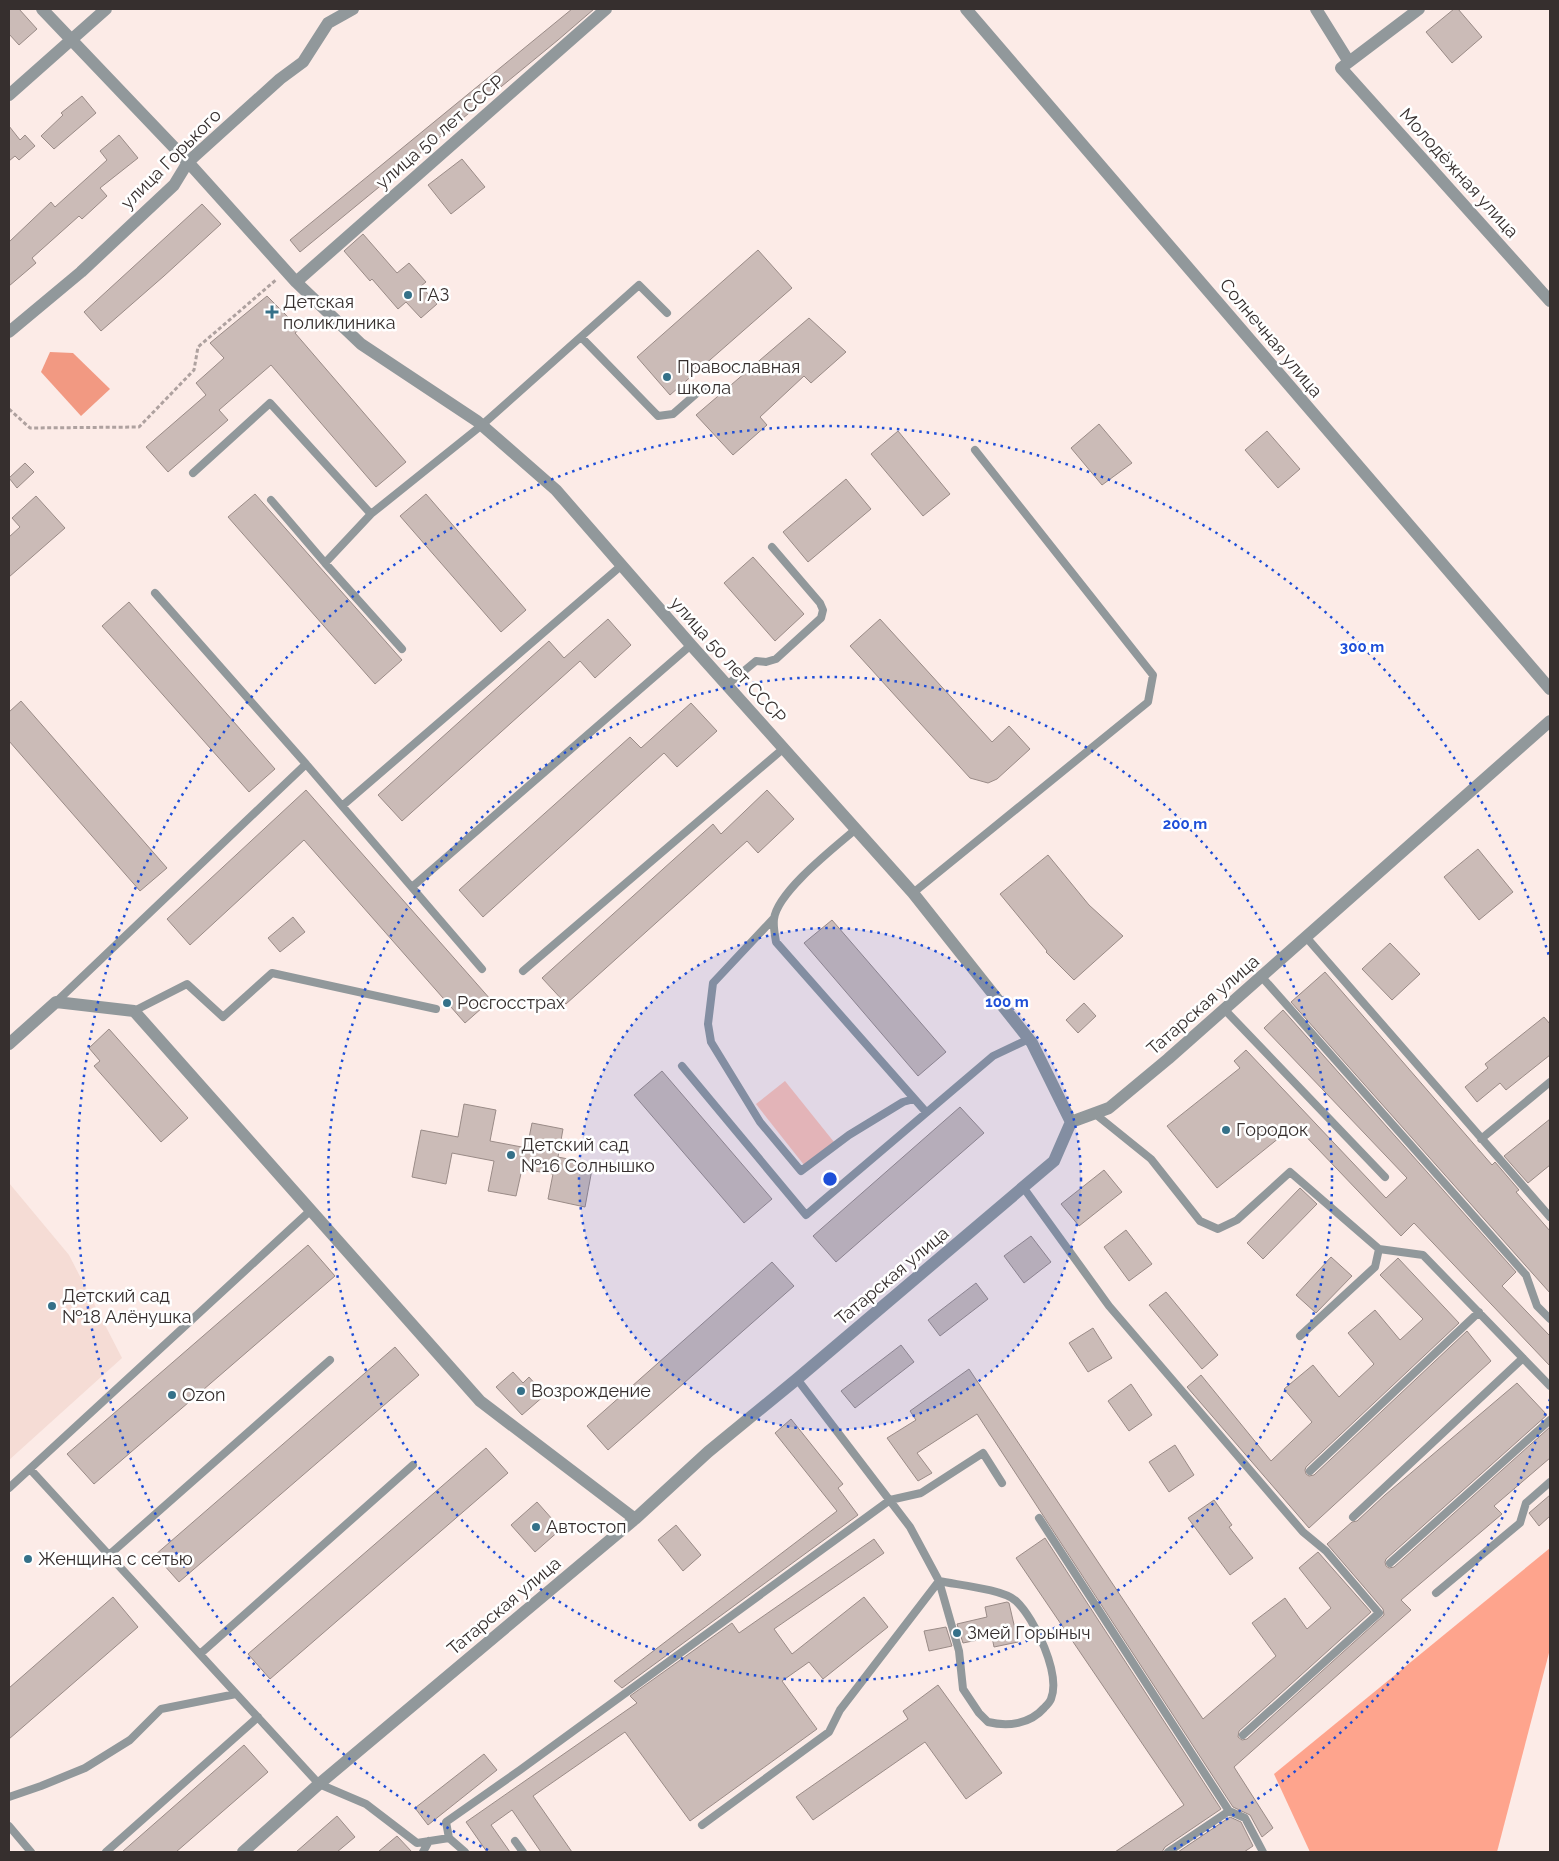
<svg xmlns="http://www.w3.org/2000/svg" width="1559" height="1861" viewBox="0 0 1559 1861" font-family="Raleway,sans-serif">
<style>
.built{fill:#f5dcd5}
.green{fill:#fec3b4}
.forest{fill:#fea48d}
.water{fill:#f29982}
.building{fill:#cbbbb7;stroke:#9a8b87}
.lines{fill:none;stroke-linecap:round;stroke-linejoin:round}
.path{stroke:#aea19f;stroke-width:3;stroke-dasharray:4 2.5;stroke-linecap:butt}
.lane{stroke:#91989b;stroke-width:8}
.street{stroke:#91989b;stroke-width:12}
.ring{fill:none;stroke:#1d4ed8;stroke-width:2.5;stroke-dasharray:2.5 5}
.poi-dot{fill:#357189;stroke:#fff;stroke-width:2}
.labels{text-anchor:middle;stroke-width:5;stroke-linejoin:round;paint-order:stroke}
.street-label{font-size:18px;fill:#362f2e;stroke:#fff}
.poi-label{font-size:18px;fill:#362f2e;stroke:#fff;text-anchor:start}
.centre{fill:#1d4ed8;stroke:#fff;stroke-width:2.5}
.ring-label{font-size:15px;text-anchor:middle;font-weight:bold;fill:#1d4ed8;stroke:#fff;stroke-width:5;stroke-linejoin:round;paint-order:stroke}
</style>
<rect width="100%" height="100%" fill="#fcebe7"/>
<path class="built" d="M9,1183L69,1255L122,1358L9,1460Z"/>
<path class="green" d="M785,1081L834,1142L804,1165L756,1104Z"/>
<path class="forest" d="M1550,1548V1649L1497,1852H1310L1274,1774Z"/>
<path class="water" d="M50,352L73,353L110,389L81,416L41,372Z"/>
<path class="building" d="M9,9H19L37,29L19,45L9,34Z
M572,9H594L558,40L300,252L290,240Z
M1454,9H1458L1482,37L1452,63L1426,32Z
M82,96L96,113L54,149L41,136L63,115L61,113Z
M9,126L20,140L25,135L35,146L19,160L15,156L9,161Z
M119,135L138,158L100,188L107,196L82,219L79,216L32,258L36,263L9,286V242L51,202L55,207L107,160L100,151Z
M462,159L485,187L451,214L428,185Z
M202,204L221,224L164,276L101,331L84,312Z
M363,234L397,273L409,263L426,282L421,286L437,304L421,318L406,302L398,309L372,279L370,281L344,251Z
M758,250L792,288L670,395L637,357Z
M267,296L300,329L295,333L406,462L376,487L271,365L219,410L228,420L168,472L146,447L206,395L196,383L224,358L210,343Z
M809,318L846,352L811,383L804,376L760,417L767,425L733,455L696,415Z
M1099,424L1132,463L1102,485L1071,448Z
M898,431L950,494L923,516L871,454Z
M1267,431L1300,469L1278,488L1245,450Z
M25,463L34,472L17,488L9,478Z
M846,479L871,509L808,562L783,532Z
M255,494L402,660L375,684L228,517Z
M426,494L526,610L501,632L400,516Z
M36,496L65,528L9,577V537L20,527L12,518Z
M753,557L804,614L775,641L724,583Z
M129,602L275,769L249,792L102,626Z
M608,619L631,645L595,678L580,661L402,821L378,795L549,641L564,658Z
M880,619L992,742L1009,726L1030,749L997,779L988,783L970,778L850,646Z
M21,701L167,868L140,891L9,741V712Z
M691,703L717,731L677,767L664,753L483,917L459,890L630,737L641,748Z
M306,790L491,1000L465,1023L304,840L190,945L167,919Z
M767,790L794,819L758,853L747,841L566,1004L542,978L713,824L721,834Z
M1478,849L1513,892L1479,920L1444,877Z
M1048,855L1089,905L1123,936L1074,980L1046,952L1047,951L1000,894Z
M293,917L305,932L280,952L268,938Z
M832,920L946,1052L918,1076L804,943Z
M1390,943L1420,974L1392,1000L1362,969Z
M1325,972L1492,1165L1495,1162L1519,1190L1516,1192L1550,1231V1293L1291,1002Z
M1084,1003L1096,1016L1078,1033L1066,1020Z
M1283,1010L1516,1272L1502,1286L1550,1336V1366L1414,1223L1401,1236L1295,1125L1217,1188L1167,1126L1240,1068L1234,1061L1246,1050L1386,1198L1407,1178L1264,1028Z
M1544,1017L1550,1024V1055L1506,1090L1500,1083L1477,1102L1465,1087L1488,1068L1485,1064Z
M109,1029L188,1118L161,1142L94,1066L100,1061L89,1048Z
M662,1071L772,1199L744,1223L634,1095Z
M464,1104L496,1110L490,1141L527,1148L532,1123L563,1129L558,1157L593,1164L585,1207L548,1199L553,1174L522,1169L516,1196L488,1191L494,1161L452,1153L446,1184L412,1177L421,1130L458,1137Z
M960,1107L984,1133L836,1262L813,1236Z
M1550,1119V1165L1528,1183L1504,1156Z
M1104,1170L1122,1192L1079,1226L1061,1204Z
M1300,1188L1317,1204L1263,1259L1247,1243Z
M1126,1230L1152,1264L1129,1281L1104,1247Z
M1031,1236L1051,1262L1024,1283L1004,1256Z
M308,1245L335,1276L94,1484L67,1454Z
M1331,1257L1352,1276L1316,1313L1296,1295Z
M1398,1258L1459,1323L1306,1467L1305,1470L1306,1474L1309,1476L1314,1475L1467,1331L1491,1361L1309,1528L1187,1387L1201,1375L1271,1461L1312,1422L1284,1389L1313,1365L1339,1397L1374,1364L1348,1333L1375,1310L1400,1340L1423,1319L1380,1275Z
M772,1262L794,1286L608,1450L587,1426Z
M976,1283L988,1299L940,1336L928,1320Z
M1166,1292L1218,1355L1202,1369L1149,1305Z
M1093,1328L1112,1358L1088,1372L1069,1343Z
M901,1345L914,1362L855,1408L841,1391Z
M395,1347L419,1375L179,1582L155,1555Z
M969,1369L1203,1719L1276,1656L1252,1623L1285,1598L1307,1629L1331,1608L1299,1568L1318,1552L1371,1612L1239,1731L1238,1737L1242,1740L1247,1739L1384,1615L1383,1609L1327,1544L1352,1522L1357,1521L1385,1495L1517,1383L1547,1415L1386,1559L1385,1562L1386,1566L1389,1568L1394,1567L1550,1427V1458L1494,1506L1502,1514L1401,1600L1411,1610L1234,1767L1273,1828L1262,1837L1250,1815L1233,1807L977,1414L917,1453L932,1473L918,1481L887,1438L916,1420L910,1411Z
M513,1372L523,1383L529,1377L545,1395L522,1415L496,1387Z
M1131,1384L1152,1415L1129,1431L1108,1401Z
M791,1419L843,1484L838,1488L858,1515L622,1688L614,1681L837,1511L775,1433Z
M1175,1445L1194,1475L1169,1492L1149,1462Z
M486,1448L508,1473L270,1679L248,1654Z
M1550,1495V1516L1539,1526L1529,1513Z
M1214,1500L1232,1525L1229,1527L1253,1558L1230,1575L1188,1518Z
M537,1502L561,1529L535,1552L511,1525Z
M676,1525L701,1555L683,1571L658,1540Z
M1045,1538L1221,1809L1165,1847L1162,1852H1115L1184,1805L1016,1558Z
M874,1539L884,1553L774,1629L792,1654L864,1597L888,1627L823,1679L809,1662L782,1681L817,1729L690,1821L625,1732L533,1796L572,1852H541L512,1810L491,1825L510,1852H487L466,1822L637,1703L630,1696L732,1623L739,1633Z
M113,1597L138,1627L9,1739V1688Z
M1007,1602L1009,1603L1018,1642L994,1647L992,1637L963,1643L957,1624L987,1617L985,1607Z
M946,1627L952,1646L929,1651L924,1631Z
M938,1685L1002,1773L966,1799L925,1742L813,1820L796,1797L908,1719L903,1711Z
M244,1745L268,1772L176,1852H122Z
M484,1754L497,1770L428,1825L415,1808Z
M337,1816L355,1837L337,1852H296Z
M1230,1817L1241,1822L1253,1846L1244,1852H1178Z
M397,1836L412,1852H378Z"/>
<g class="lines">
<path class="path" d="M9,409L30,428L139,427L194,370L198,347L277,279"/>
<path class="lane" d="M581,337L658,416L673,414L705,386
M193,473L270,403L371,514L482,425L639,285L667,313
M271,500L325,563L371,514
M325,563L402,649
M727,685L756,661L766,662L776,659L821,618L823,610L820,603L772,547
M306,764L482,969
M342,806L622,565
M856,829C835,847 777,892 774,919C773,926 775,935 776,942L926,1112
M412,887L691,645
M913,893L1148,702L1153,675L975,450
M774,918L713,983L708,1024L711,1042L760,1122L801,1171L849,1135L903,1102L914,1099
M1306,937L1550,1217
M523,971L784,748
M1261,976L1526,1275L1537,1306L1550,1319
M56,1002L306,764L155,593
M1224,1009L1385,1177
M134,1011L187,984L223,1017L272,973L436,1009
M682,1066L806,1215L993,1056L1029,1039
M1094,1113L1151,1159L1200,1221L1218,1229L1237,1220L1290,1172L1379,1249L1375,1267L1300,1336
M1481,1139L1550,1082
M1023,1187L1109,1306L1303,1532L1326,1551L1379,1613L1243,1735
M1379,1249L1423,1255L1550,1386
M30,1469L319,1784L366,1804L417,1843L449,1838L465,1852
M1310,1471L1479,1312
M9,1488L311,1210
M1353,1517L1523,1358
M1039,1518L1229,1811L1168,1852
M109,1555L330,1360
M1390,1563L1550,1420
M939,1581C957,1585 1003,1589 1016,1601C1035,1619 1061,1674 1051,1699C1050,1702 1046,1706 1044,1708C1030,1724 1008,1727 988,1722L979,1713L963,1689L959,1651Z
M1436,1593L1520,1523L1526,1503L1550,1482
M200,1654L413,1465
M9,1797L41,1786L85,1768L130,1740L161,1709L236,1694
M1229,1811L1245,1818L1263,1852
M702,1825L829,1732L840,1710L939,1581L910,1527L797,1379
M9,1826L31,1852
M449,1838L446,1822L520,1770L890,1500L921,1493L983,1453L1002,1483
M515,1841L523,1852
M106,1852L258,1717
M423,1852L429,1841"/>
<path class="street" d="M42,9L188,162L296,282L361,344L477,421L556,490L691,645L913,893L1032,1043L1071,1122
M966,9L1550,689
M1316,9L1349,62
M1419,9L1341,68L1550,301
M9,95L106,9
M296,282L606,9
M9,332L81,272L174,185L188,162L280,79L303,62L328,23L353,9
M9,1044L56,1002L134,1011L480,1401L635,1519
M243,1852L319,1784L635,1519L708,1452L797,1379L1054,1161L1071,1122L1109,1108L1168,1059L1550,721"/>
</g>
<circle cx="830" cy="1179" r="251" fill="#1d4ed8" fill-opacity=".12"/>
<g class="ring">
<circle cx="830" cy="1179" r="251"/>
<circle cx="830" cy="1179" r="502"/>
<path d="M1550 1399A753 753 0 0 1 1172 1850M488 1850A753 753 0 1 1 1550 959"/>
</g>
<g class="poi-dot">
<circle cx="408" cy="295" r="5"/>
<path d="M269.5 304.5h5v5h5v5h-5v5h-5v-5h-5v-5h5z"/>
<circle cx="667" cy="377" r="5"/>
<circle cx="447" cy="1003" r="5"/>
<circle cx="1226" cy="1130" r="5"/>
<circle cx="511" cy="1155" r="5"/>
<circle cx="52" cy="1306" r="5"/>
<circle cx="521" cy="1391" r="5"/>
<circle cx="172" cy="1395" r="5"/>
<circle cx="536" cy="1527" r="5"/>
<circle cx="28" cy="1559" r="5"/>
<circle cx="957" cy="1633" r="5"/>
</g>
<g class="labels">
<g class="street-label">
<text transform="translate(440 132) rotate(-41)" y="6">улица 50 лет СССР</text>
<text transform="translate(171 159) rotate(-45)" y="6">улица Горького</text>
<text transform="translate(1459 173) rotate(48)" y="6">Молодёжная улица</text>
<text transform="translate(1271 338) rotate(50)" y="6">Солнечная улица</text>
<text transform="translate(728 660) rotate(48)" y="6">улица 50 лет СССР</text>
<text transform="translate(1203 1005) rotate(-41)" y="6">Татарская улица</text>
<text transform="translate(892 1276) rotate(-40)" y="6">Татарская улица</text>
<text transform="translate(504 1606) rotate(-40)" y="6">Татарская улица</text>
</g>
<g class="poi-label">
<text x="418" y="301">ГАЗ</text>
<text x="283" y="308">Детская<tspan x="283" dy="21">поликлиника</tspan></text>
<text x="677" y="373">Православная<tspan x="677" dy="21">школа</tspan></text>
<text x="457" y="1009">Росгосстрах</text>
<text x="1236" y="1136">Городок</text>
<text x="521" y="1151">Детский сад<tspan x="521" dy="21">№16 Солнышко</tspan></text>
<text x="62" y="1302">Детский сад<tspan x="62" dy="21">№18 Алёнушка</tspan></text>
<text x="531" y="1397">Возрождение</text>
<text x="182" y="1401">Ozon</text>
<text x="546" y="1533">Автостоп</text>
<text x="38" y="1565">Женщина с сетью</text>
<text x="967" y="1639">Змей Горыныч</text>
</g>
</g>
<circle cx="830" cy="1179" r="8" class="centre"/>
<g class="ring-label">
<text x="1362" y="652">300 m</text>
<text x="1185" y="829">200 m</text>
<text x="1007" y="1007">100 m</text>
</g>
<rect width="1559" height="1861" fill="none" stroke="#362f2e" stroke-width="20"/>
</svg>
